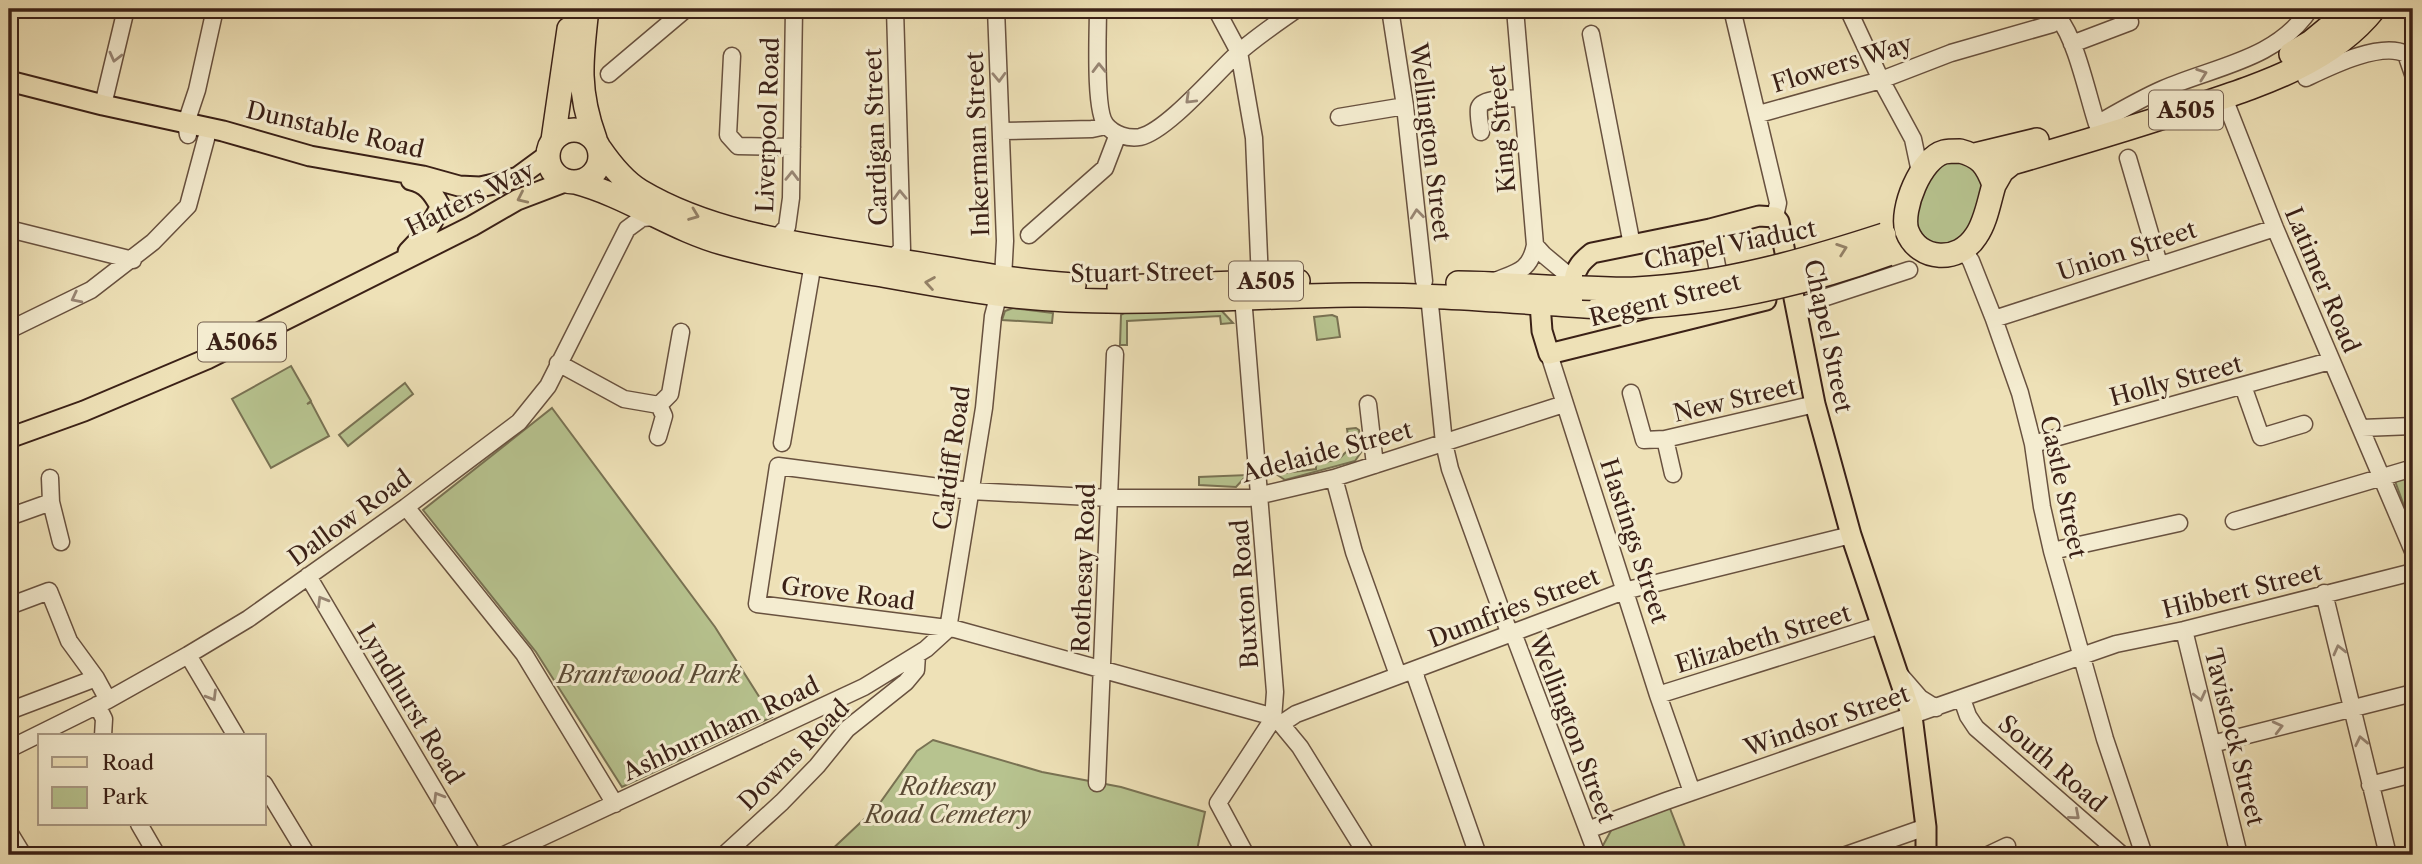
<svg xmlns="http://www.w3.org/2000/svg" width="2422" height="864" viewBox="0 0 2422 864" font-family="'Libre Caslon Text',serif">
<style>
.green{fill:#b7c38f;stroke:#797253;stroke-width:2}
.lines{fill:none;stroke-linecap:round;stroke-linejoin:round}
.minor-casing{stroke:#68513f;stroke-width:19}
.major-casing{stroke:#3b2117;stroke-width:23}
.highway-casing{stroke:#3b2117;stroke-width:26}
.minor{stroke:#f4ecd0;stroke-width:16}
.major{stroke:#eee1b7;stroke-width:19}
.highway{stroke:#eee1b7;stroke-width:23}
.highway-bridge-casing{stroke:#3b2117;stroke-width:26;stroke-linecap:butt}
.highway-bridge{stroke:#eee1b7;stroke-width:23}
.oneway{stroke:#988674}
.oneway2{stroke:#948167}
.labels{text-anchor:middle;stroke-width:6;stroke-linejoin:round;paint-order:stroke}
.shield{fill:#f4ecd0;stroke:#725e4e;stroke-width:2}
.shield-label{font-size:23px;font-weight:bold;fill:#3b2117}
.street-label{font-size:24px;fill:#3b2117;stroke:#f4ecd0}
.park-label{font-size:24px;font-style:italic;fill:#5a4a35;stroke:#f4ecd0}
</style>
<rect width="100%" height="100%" fill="#eee1b7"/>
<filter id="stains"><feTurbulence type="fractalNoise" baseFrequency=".00286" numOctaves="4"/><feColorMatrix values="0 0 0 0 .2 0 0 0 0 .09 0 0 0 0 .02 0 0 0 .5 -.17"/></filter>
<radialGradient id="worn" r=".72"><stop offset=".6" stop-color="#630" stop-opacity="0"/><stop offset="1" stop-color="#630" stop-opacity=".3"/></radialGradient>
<path class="green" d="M1958,159L1980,172L1985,185L1968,234L1958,242L1935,245C1927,239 1919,234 1916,224C1912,213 1928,176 1938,168C1943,163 1951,162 1958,159Z
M1013,308L1053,313L1052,323L1002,320L1005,311Z
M1220,309L1233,323L1221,324L1220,316L1127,321V345H1120L1121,315L1128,311Z
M1332,315L1337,317L1340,337L1317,340L1314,317Z
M291,366L311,401L307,404L311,402L329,436L271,468L232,399Z
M405,383L413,394L348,446L339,435Z
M552,408L715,627L772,717L622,787L536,652L423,510Z
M1356,428L1359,430L1362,451L1355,461L1285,480L1276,474L1316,469V464L1339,459L1350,448L1347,429Z
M1247,475L1236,487L1199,485V477Z
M2413,477V516L2408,517L2395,481Z
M933,740L1042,772L1121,787L1205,812L1196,855H826L877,807L917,751Z
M1669,806L1688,855H1604L1601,849L1613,827Z"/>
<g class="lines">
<defs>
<path id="minor" d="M1098,9C1098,31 1094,111 1106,125C1114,135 1129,139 1140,137C1167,131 1216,73 1237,54C1256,37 1277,23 1297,9
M1216,9L1239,52L1254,138L1260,281
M1390,9L1405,106L1424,281
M1732,9L1778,203L1775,217
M1848,9L1881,80L1913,139L1920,172
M2060,9L2059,19C2076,39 2088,97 2097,124C2118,112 2140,99 2163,89C2216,66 2276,60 2310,9
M1591,34L1632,245
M2072,44L2130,22
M732,56L728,135L738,146L792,147
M609,74L686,9
M2306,78C2329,67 2381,41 2406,54L2413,74
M2224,98L2275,228L2413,551
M103,105L126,9
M1759,114L1881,80L1951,53L2052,24L2059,19
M1339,117L1405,106
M1002,131L1092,129L1106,126
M1481,132C1480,125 1478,115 1479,108C1482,97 1512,99 1522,98
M188,135L186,123L197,90L215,9
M2128,158L2159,264
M9,229L133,260
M1710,229L1721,287
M1029,235L1105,168L1118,134
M776,239L787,227L791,198L794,9
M1535,245L1544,255L1574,280
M1963,249L1971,261L1994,319L2020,393L2033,444L2042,507L2052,551L2105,739L2144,855
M892,259L902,249L895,9
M1495,281C1517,272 1530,271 1535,245L1515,9
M1429,295L1444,443L1450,469L1509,632L1515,638L1597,855
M1243,297L1275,692L1273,719L1218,803L1246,855
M1796,307L1909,270
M1994,319L2275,228
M9,330L91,290L153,242L188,206L206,139
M1549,354L1658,695L1692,792
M558,363L624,399L659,405L664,416L658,437
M2243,386L2261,437L2304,424
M1631,393L1644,440L1665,439L1673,474
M1368,404L1375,465
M659,405L670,394L681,332
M2362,428L2413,426
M1665,439L1815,404
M782,443L813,263
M2033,444L2330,361
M50,478L51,502L61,542
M1334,478L1354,552L1398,675
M406,507L524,654L615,804
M9,517L51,502
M2234,521L2413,468
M2052,551L2179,523
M308,576L473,855
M2324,593L2388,855
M9,606L49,591L69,641L96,678L108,700
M2184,630L2239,855
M188,655L236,736
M1416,669V678L1478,855
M1900,675L1920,698L1936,708
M1658,695L1881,625
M1962,699L1968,716L1976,728L2122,855
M97,705L104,719L103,736
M9,711L96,678
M1281,724L1296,714L1624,591L1851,535
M2212,744L2413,693
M9,749L108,700L188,655L248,619L406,507L519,422L548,386L627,229L642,218L656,217
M1097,783L1115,354
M264,784L307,855
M2370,785L2413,774
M139,824L157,855
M9,832L23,855
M1589,832L1593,828L1666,801L2116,644L2184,630L2413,572
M504,855L864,687L926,649L948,629L984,408L993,316L1003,278L1005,241L996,9
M724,855L782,802L817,766L847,729L906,682L916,670L917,655
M1367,855L1300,747L1281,724L1267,715L955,629L757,604L778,466L970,491L1110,498H1249L1334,478L1564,404
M1846,855L1926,827
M1988,855L2007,846"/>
<path id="major" d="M9,81L103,105L223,131L310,156L423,176L459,186L480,187L503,182L518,177L548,155
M411,180C426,183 433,193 440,206
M408,252L425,234L440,208
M1582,288L1574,280C1576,267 1582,261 1592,253L1710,229L1759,216L1775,217L1779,222L1815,404L1851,535L1912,716L1926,827V855
M1540,303L1542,331L1549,354L1766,300
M9,438L84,411L207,359L472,226L517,200L567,181"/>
<path id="highway" d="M587,9C581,60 577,90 595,139
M2291,54L2311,42L2351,9
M548 156a26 26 0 1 1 52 0a26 26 0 1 1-52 0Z
M553,140L569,29
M600,149C611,165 624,181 640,191C717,237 814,246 901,261C958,270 1016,282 1074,285
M1960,151C1980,156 1987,165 1994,185C1989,201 1986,222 1976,236C1959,263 1919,262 1907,231C1900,210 1921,158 1944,152C1948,151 1955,151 1960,151Z
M1975,155L2037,140
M575,182C628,196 673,230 726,244C777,258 830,267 882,275C921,282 959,289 997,294C1115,309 1234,296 1352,295C1435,294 1517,302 1600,307
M1994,185L2002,171L2012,163C2074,145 2136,127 2197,106C2260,85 2331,63 2374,9
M1458,283C1499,283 1540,288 1582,288
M1119,287L1298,281"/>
</defs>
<use href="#minor" class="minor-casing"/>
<use href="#major" class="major-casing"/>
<use href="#highway" class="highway-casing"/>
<use href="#minor" class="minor"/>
<use href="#major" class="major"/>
<use href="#highway" class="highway"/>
<defs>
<path id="highway-bridge" d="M1582,288C1600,288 1618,290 1636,289C1721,285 1804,261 1884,235
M1600,307C1700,308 1794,288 1888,254"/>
</defs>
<use href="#highway-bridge" class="highway-bridge-casing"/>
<use href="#highway-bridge" class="highway-bridge"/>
</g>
<defs><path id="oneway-chevron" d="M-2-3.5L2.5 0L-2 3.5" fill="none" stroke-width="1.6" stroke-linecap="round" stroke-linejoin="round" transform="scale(1.75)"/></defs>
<g class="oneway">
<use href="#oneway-chevron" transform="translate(115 57) rotate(104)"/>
<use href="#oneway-chevron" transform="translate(1099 68) rotate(-91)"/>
<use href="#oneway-chevron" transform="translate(2202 74) rotate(-20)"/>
<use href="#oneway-chevron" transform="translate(999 77) rotate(88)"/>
<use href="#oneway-chevron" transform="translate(1190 99) rotate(136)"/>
<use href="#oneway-chevron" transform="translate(792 176) rotate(-89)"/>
<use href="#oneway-chevron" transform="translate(900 195) rotate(-92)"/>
<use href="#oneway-chevron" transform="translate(1417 214) rotate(-96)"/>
<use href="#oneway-chevron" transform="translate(76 298) rotate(153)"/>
<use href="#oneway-chevron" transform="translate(322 601) rotate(-121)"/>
<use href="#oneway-chevron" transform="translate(2339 650) rotate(-104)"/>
<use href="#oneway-chevron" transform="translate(212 696) rotate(59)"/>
<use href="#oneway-chevron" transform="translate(2200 696) rotate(76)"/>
<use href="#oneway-chevron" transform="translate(2278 727) rotate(-14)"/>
<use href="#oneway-chevron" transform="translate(2361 741) rotate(-102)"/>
<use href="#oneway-chevron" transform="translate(438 797) rotate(-121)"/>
<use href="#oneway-chevron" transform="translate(2075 815) rotate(41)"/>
</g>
<g class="oneway2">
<use href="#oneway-chevron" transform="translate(522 198) rotate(155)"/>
<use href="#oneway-chevron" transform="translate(694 215) rotate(21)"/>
<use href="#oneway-chevron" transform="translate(1842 249) rotate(-19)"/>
<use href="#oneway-chevron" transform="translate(930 283) rotate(-171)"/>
</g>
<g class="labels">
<g class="shield">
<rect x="2149" y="90.5" width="74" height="39" rx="5"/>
<rect x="1229" y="261.5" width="74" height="39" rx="5"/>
<rect x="198" y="322.5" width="88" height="39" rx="5"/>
</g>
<g class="shield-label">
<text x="2186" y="118">A505</text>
<text x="1266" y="289">A505</text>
<text x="242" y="350">A5065</text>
</g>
<g class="street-label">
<text transform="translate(1842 64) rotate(-17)" y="8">Flowers Way</text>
<text transform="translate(768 125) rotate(-88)" y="8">Liverpool Road</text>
<text transform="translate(1502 129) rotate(-95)" y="8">King Street</text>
<text transform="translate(335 130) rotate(13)" y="8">Dunstable Road</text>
<text transform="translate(876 137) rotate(-92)" y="8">Cardigan Street</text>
<text transform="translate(1430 142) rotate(83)" y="8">Wellington Street</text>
<text transform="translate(978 144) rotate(-92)" y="8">Inkerman Street</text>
<text transform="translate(470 199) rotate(-26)" y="8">Hatters Way</text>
<text transform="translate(1730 245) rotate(-11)" y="8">Chapel Viaduct</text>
<text transform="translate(2127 251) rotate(-18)" y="8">Union Street</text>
<text transform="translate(1142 273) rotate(-1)" y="8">Stuart Street</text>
<text transform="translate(2322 280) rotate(67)" y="8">Latimer Road</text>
<text transform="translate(1665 300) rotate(-14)" y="8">Regent Street</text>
<text transform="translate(1828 336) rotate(78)" y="8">Chapel Street</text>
<text transform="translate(2176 381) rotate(-15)" y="8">Holly Street</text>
<text transform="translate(1735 400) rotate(-13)" y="8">New Street</text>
<text transform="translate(1327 452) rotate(-15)" y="8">Adelaide Street</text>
<text transform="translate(952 458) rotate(-82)" y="8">Cardiff Road</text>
<text transform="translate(2063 487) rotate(78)" y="8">Castle Street</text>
<text transform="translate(350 518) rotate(-36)" y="8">Dallow Road</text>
<text transform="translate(1634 541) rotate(72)" y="8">Hastings Street</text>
<text transform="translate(1084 568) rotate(-88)" y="8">Rothesay Road</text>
<text transform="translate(2242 591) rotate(-14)" y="8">Hibbert Street</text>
<text transform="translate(848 594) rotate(7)" y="8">Grove Road</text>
<text transform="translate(1245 594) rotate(-94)" y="8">Buxton Road</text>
<text transform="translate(1514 608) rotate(-21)" y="8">Dumfries Street</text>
<text transform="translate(1763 639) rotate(-17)" y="8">Elizabeth Street</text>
<text transform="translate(410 704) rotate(59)" y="8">Lyndhurst Road</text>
<text transform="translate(1827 721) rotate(-19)" y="8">Windsor Street</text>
<text transform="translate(721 729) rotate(-25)" y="8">Ashburnham Road</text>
<text transform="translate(1572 729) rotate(69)" y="8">Wellington Street</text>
<text transform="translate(2234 737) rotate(76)" y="8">Tavistock Street</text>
<text transform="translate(794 755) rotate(-45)" y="8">Downs Road</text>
<text transform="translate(2052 764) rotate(41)" y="8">South Road</text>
</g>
<g class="park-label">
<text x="649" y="683">Brantwood Park</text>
<text x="948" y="795">Rothesay<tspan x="948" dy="28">Road Cemetery</tspan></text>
</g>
</g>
<rect width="2422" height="864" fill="none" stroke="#eee1b7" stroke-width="35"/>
<rect x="10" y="10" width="2401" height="843" fill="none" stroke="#3b2117" stroke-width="3.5"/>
<rect x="18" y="18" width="2387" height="829" fill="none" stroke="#3b2117" stroke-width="2"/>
<rect x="38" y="734" width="228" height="91" fill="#f4ecd0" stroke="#aa9b86" stroke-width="2"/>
<rect x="52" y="757" width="35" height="10" fill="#eee1b7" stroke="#aa9b86" stroke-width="2"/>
<text x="102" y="770" font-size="21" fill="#3b2117">Road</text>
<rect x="52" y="787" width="35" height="21" fill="#b7c38f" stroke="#aa9b86" stroke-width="2"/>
<text x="102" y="804" font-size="21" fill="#3b2117">Park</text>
<rect width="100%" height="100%" filter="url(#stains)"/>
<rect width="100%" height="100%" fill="url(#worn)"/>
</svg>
